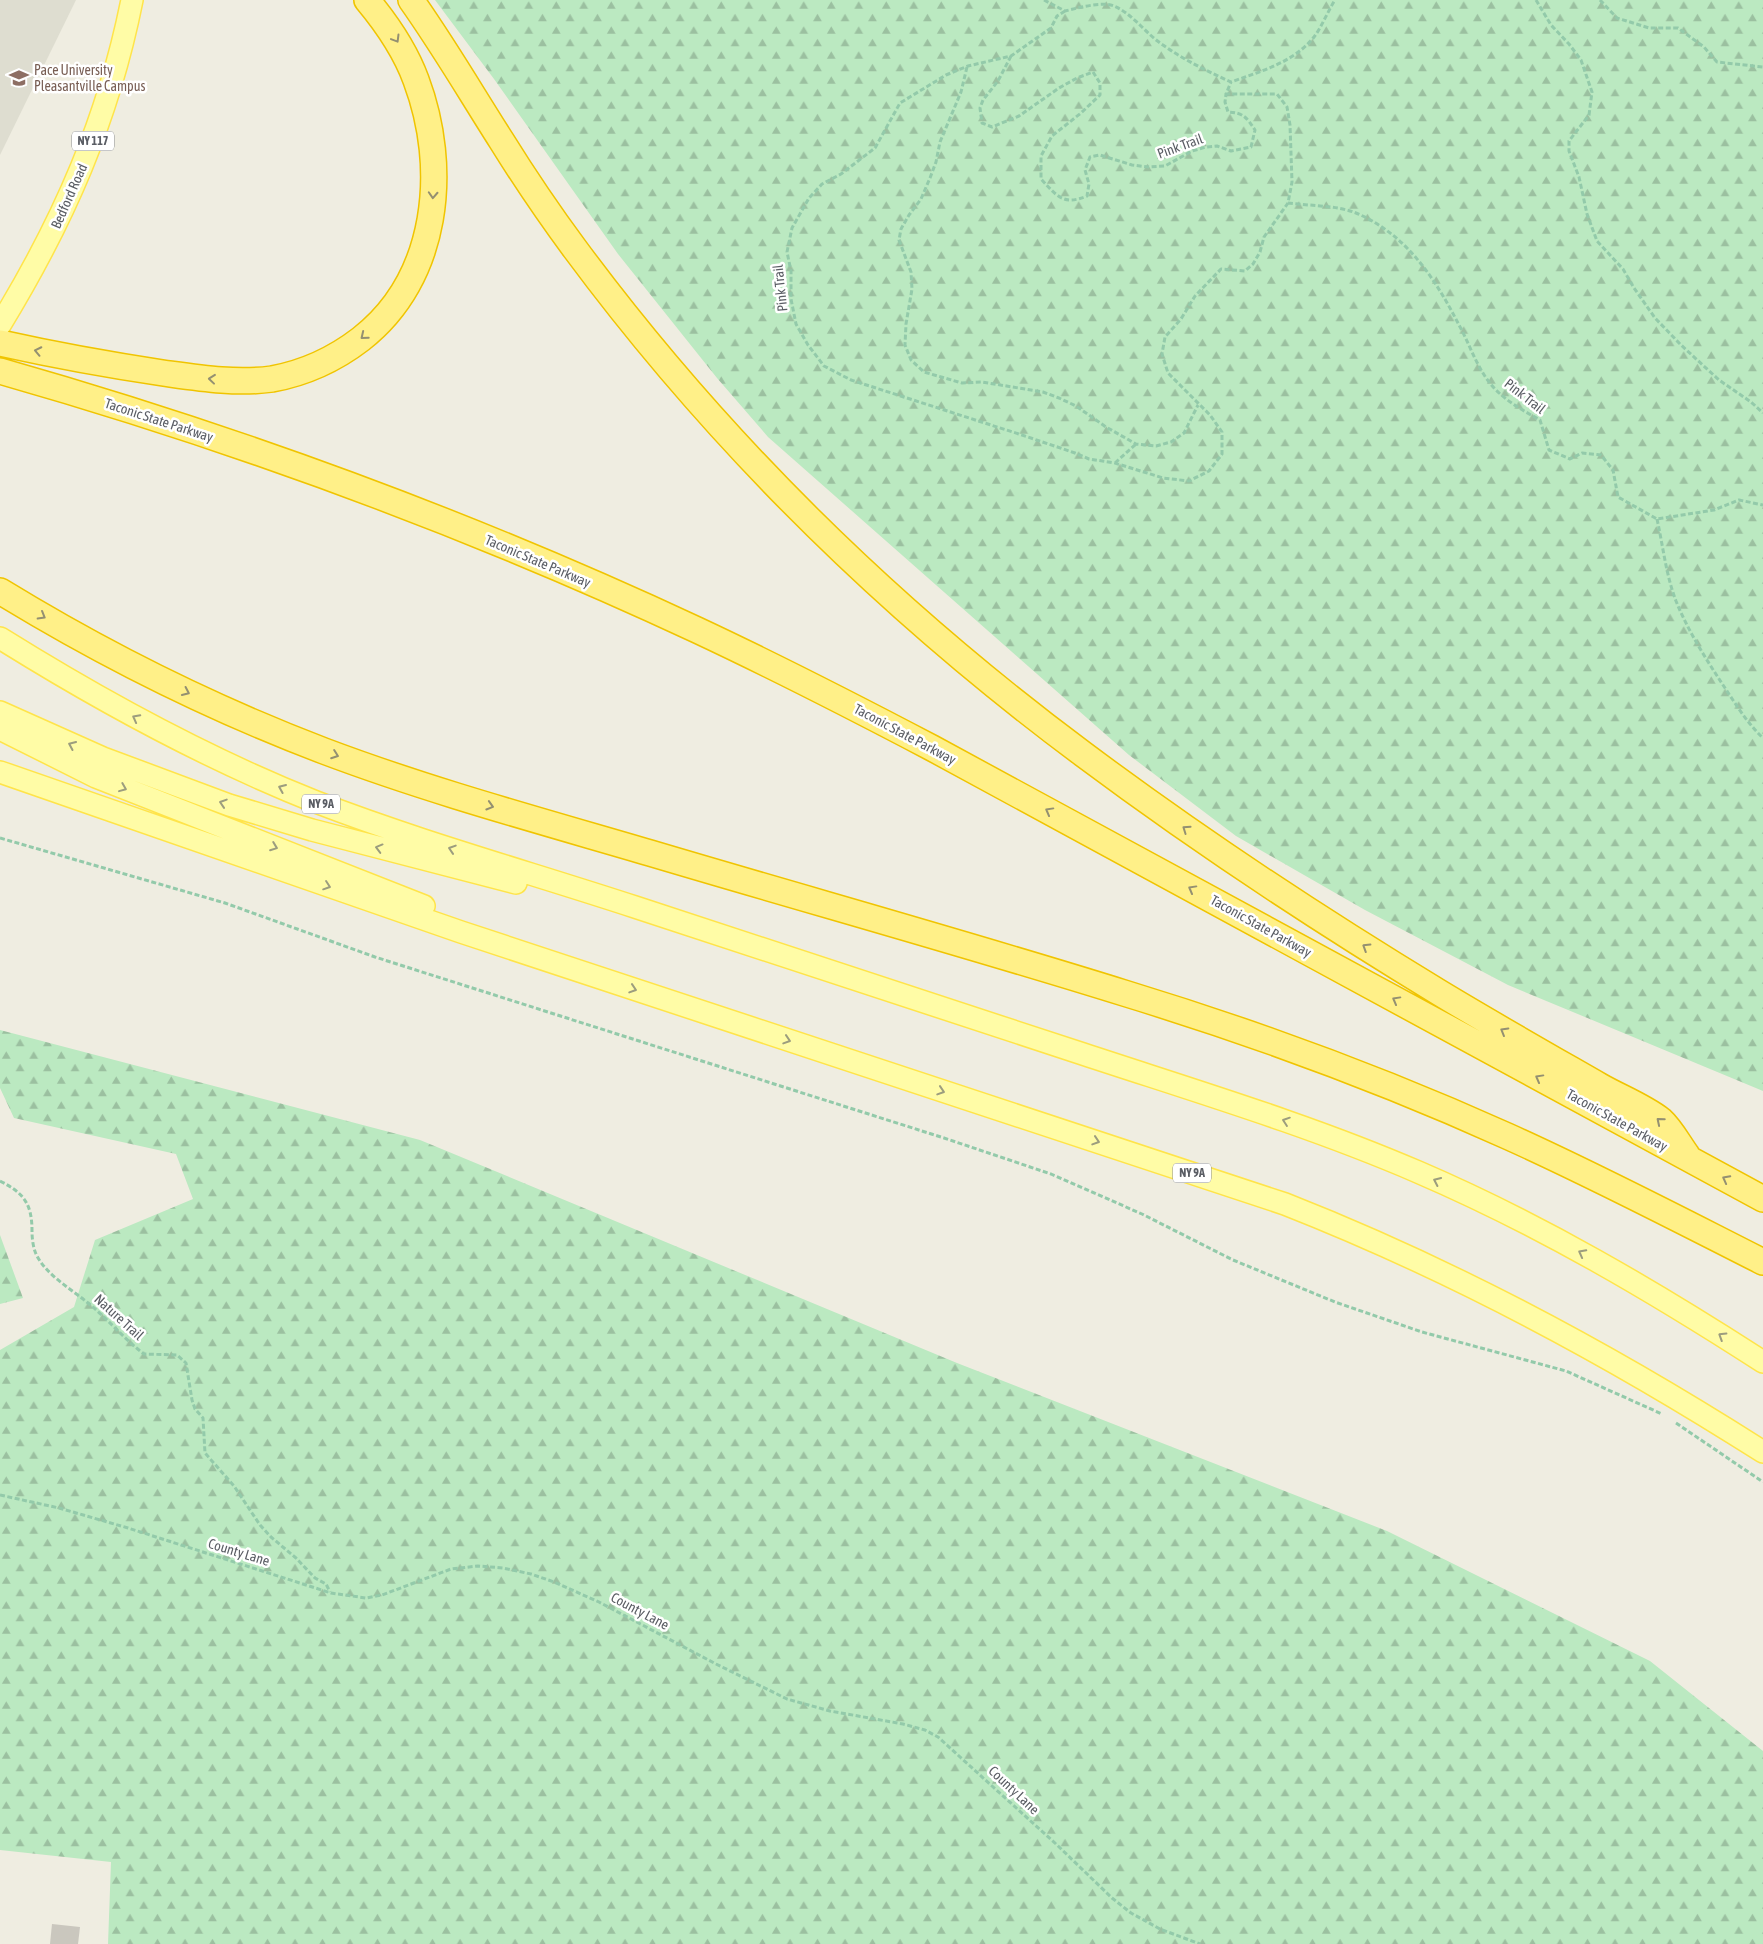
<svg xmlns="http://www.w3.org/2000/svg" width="1763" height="1944" viewBox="0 0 1763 1944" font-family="'Asap Condensed',sans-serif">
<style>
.education{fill:#deddd0}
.forest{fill:url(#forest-firs)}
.building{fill:#cac7be}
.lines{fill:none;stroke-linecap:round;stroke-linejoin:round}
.major-casing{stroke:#ffe44a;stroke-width:24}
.highway-casing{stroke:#f0c400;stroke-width:28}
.path{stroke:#93caaa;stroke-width:3;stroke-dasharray:5 2.5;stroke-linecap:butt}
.major{stroke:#fffca6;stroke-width:21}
.highway{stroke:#fff088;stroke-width:25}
.oneway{stroke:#949071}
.oneway2{stroke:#9c9d7e}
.labels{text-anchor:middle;stroke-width:5;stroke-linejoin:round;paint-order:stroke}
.shield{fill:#fff;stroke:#8c8e92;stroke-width:1}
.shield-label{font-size:12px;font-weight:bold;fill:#5a5d64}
.education-label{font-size:14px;fill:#785e54;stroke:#fff;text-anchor:start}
.street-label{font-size:14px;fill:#5a5d64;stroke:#fff}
</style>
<defs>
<pattern id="forest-firs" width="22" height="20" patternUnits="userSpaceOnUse" patternTransform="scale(1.25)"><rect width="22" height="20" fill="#bbe9c1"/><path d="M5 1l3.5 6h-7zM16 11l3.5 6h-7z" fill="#9bc0a0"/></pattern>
</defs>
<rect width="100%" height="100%" fill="#efede1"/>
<path class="education" d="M0,0H76L0,155Z"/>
<path class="forest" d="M435,0H1763V1091L1508,985L1365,910L1236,836L1129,755L768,437L717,378L618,254L494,79Z
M0,1030L420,1140L957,1363L1387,1531L1650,1661L1763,1751V1944H108L111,1862L0,1850V1350L74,1307L95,1240L193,1199L176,1154L14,1118L0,1088Z
M0,1235L23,1298L0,1304Z"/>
<path class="building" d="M52,1924L80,1927L78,1944H50Z"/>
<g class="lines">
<defs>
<path id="major" d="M0,325C64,220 108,120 132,0
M0,638C101,701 205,758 316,802C420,842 528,872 635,907C784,956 933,1005 1083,1054C1195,1091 1309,1125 1418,1172C1539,1224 1653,1291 1763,1362
M0,712L103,758L229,805L312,830L516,883
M0,729L96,777L424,906
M0,772L461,932L1285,1204C1453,1270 1611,1355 1763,1452"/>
<path id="highway" d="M411,0C443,45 471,93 501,140C524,177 549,214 575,249C718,442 891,611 1083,754C1198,840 1318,919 1440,993C1493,1025 1546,1055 1600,1086C1619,1097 1643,1106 1661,1120C1671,1129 1679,1144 1687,1155
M0,343C54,355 109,365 163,373C199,378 236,384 272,379C305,373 335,359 361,339C439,278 449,168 416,80C405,50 387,24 367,0
M0,371C239,439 472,525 697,630C776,667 854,707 932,748L1763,1199
M0,591C103,654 211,708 324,751C430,791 541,821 650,853C808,900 967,944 1124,993C1255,1033 1383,1080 1507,1136C1594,1175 1678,1219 1763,1262"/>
</defs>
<use href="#major" class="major-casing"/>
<use href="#highway" class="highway-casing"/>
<path class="path" d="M1044,0L1065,11C1078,8 1102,1 1114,6C1133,14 1146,34 1163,45C1184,60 1207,71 1231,82C1261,71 1293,63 1314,37C1321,28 1328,11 1335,0
M1536,0L1551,25L1569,44L1581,60L1592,92L1589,115L1569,141V151L1579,177L1587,214L1597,241L1623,269L1634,288L1655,318L1681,345L1719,380L1751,402L1763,413
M1600,0L1617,18L1649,28H1678L1704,47L1717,62L1763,67
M1065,11L1057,16L1051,28L1011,56L968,66L946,75L900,103L875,148L841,174L822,184L809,198L792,228L787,252L791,271V299L796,324L808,345L824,366L851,380L1022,435L1075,453L1089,459L1115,463L1163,478L1189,481L1209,471L1222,454V432L1210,415L1168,373L1162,354L1165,337L1181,319L1195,296L1221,269L1245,271L1253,264L1260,252L1264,237L1288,203L1292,182L1290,125L1287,107L1277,94H1226L1231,82
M1011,56L998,81L983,100L980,108L982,123L992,127L1019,116L1059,88L1077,78L1093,72L1100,83V95L1081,113L1052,136L1041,156V179C1057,196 1063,206 1087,196L1089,184L1085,170L1090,157L1100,155L1132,165L1149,167L1165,166L1192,151L1206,147L1217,146L1231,151L1251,147L1255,130C1246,117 1244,113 1228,112L1225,102L1226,94
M967,67L961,92L940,142L936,162L930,178L921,199L909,215L901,229L899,240L911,272L912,289L906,324L905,345L911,360L924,372L962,383L982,382L1043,392L1059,398L1076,406L1106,427L1136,444L1156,446L1171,442L1184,433L1198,405
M1288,203C1310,206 1336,205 1356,213C1406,234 1435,278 1459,325C1469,343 1476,365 1489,382C1502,399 1522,410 1540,420L1549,450L1570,459L1582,453L1601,455L1613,470L1618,497L1657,519L1714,510L1739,500L1763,505
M1115,463L1136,444
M1657,519C1663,546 1666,575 1676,601C1688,631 1706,659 1723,685C1735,703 1747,723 1763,738
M0,838L225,903L375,957L944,1138L1051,1174L1142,1214L1233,1260L1335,1302L1422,1332L1566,1371L1662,1414
M0,1181C24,1193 32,1204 32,1231C32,1238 33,1247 36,1254C46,1275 70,1288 88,1303C108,1319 124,1339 144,1354L177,1355L186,1363L192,1400L195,1409L203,1418L205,1453L234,1486L260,1525L271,1537L296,1558L315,1578L326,1584L330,1592
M1676,1423L1763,1482
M0,1495L59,1508L128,1528L331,1593L366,1598L382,1595L451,1569L478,1566L503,1568L531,1574L554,1582L599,1602L716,1664L787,1699L830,1711L903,1724L925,1730L938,1737L1056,1844L1112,1898L1131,1913L1160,1929L1200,1944"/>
<use href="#major" class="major"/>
<use href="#highway" class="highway"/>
</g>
<defs><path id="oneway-chevron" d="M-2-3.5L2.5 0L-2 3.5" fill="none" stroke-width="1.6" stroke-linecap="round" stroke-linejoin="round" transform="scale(1.25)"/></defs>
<g class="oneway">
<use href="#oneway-chevron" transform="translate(396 39) rotate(59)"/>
<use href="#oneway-chevron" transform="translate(433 195) rotate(93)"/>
<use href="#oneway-chevron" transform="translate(364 336) rotate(141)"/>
<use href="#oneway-chevron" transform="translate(38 351) rotate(-168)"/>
<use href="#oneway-chevron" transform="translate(212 379) rotate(-174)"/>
<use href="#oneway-chevron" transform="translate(42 616) rotate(30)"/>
<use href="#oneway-chevron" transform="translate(186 692) rotate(25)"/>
<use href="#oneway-chevron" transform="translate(335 755) rotate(20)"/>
<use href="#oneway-chevron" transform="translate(490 806) rotate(17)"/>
<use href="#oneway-chevron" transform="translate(1049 811) rotate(-151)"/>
<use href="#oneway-chevron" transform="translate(1186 829) rotate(-145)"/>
<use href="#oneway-chevron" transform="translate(1192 889) rotate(-151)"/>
<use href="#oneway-chevron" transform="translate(1366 947) rotate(-148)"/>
<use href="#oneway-chevron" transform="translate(1396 1000) rotate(-151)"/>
<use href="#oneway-chevron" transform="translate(1504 1031) rotate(-150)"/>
<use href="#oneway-chevron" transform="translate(1539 1078) rotate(-151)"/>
<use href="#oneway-chevron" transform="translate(1660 1121) rotate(-140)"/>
<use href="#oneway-chevron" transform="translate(1726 1179) rotate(-152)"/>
</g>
<g class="oneway2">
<use href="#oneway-chevron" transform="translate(136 718) rotate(-152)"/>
<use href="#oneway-chevron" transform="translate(72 745) rotate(-156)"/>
<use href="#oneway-chevron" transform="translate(123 788) rotate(22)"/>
<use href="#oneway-chevron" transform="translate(282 788) rotate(-157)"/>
<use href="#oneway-chevron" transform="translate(223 803) rotate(-162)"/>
<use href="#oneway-chevron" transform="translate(274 847) rotate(21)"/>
<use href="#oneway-chevron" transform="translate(379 848) rotate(-165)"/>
<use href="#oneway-chevron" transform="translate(452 849) rotate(-162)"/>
<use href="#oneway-chevron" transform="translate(327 886) rotate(19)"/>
<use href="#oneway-chevron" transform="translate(633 989) rotate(18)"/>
<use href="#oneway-chevron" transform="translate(787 1040) rotate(18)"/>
<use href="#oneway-chevron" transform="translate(941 1091) rotate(18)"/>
<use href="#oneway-chevron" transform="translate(1286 1121) rotate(-161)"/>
<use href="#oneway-chevron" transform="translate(1096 1141) rotate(18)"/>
<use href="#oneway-chevron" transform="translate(1437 1181) rotate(-155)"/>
<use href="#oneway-chevron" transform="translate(1582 1253) rotate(-152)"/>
<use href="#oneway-chevron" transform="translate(1722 1336) rotate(-148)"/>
</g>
<defs>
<symbol id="university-bare" viewBox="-9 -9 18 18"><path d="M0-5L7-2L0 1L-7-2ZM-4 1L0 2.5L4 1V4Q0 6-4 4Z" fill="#8d6e63" stroke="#fff" stroke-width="2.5" paint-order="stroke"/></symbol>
</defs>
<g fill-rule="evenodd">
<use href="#university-bare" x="5" y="64" width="28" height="28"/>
</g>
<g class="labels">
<g class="shield">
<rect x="72" y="131.5" width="42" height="19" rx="4"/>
<rect x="302" y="794.5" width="38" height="19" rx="4"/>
<rect x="1173" y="1163.5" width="38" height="19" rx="4"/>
</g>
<g class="shield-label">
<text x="93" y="145">NY 117</text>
<text x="321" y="808">NY 9A</text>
<text x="1192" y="1177">NY 9A</text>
</g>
<g class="education-label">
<text x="34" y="75">Pace University<tspan x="34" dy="16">Pleasantville Campus</tspan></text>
</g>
<g class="street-label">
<text transform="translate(1180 146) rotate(-20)" y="5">Pink Trail</text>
<text transform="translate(69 196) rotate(-66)" y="5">Bedford Road</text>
<text transform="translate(780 288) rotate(-96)" y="5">Pink Trail</text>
<text transform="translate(1525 396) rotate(38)" y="5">Pink Trail</text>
<text transform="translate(159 420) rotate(18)" y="5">Taconic State Parkway</text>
<text transform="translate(538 561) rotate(23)" y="5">Taconic State Parkway</text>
<text transform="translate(905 734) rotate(28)" y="5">Taconic State Parkway</text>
<text transform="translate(1261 926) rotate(29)" y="5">Taconic State Parkway</text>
<text transform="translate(1617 1120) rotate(29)" y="5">Taconic State Parkway</text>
<text transform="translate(119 1317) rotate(42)" y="5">Nature Trail</text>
<text transform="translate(239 1552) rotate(17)" y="5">County Lane</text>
<text transform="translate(640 1611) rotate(28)" y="5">County Lane</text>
<text transform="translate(1014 1790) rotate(43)" y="5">County Lane</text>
</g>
</g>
</svg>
